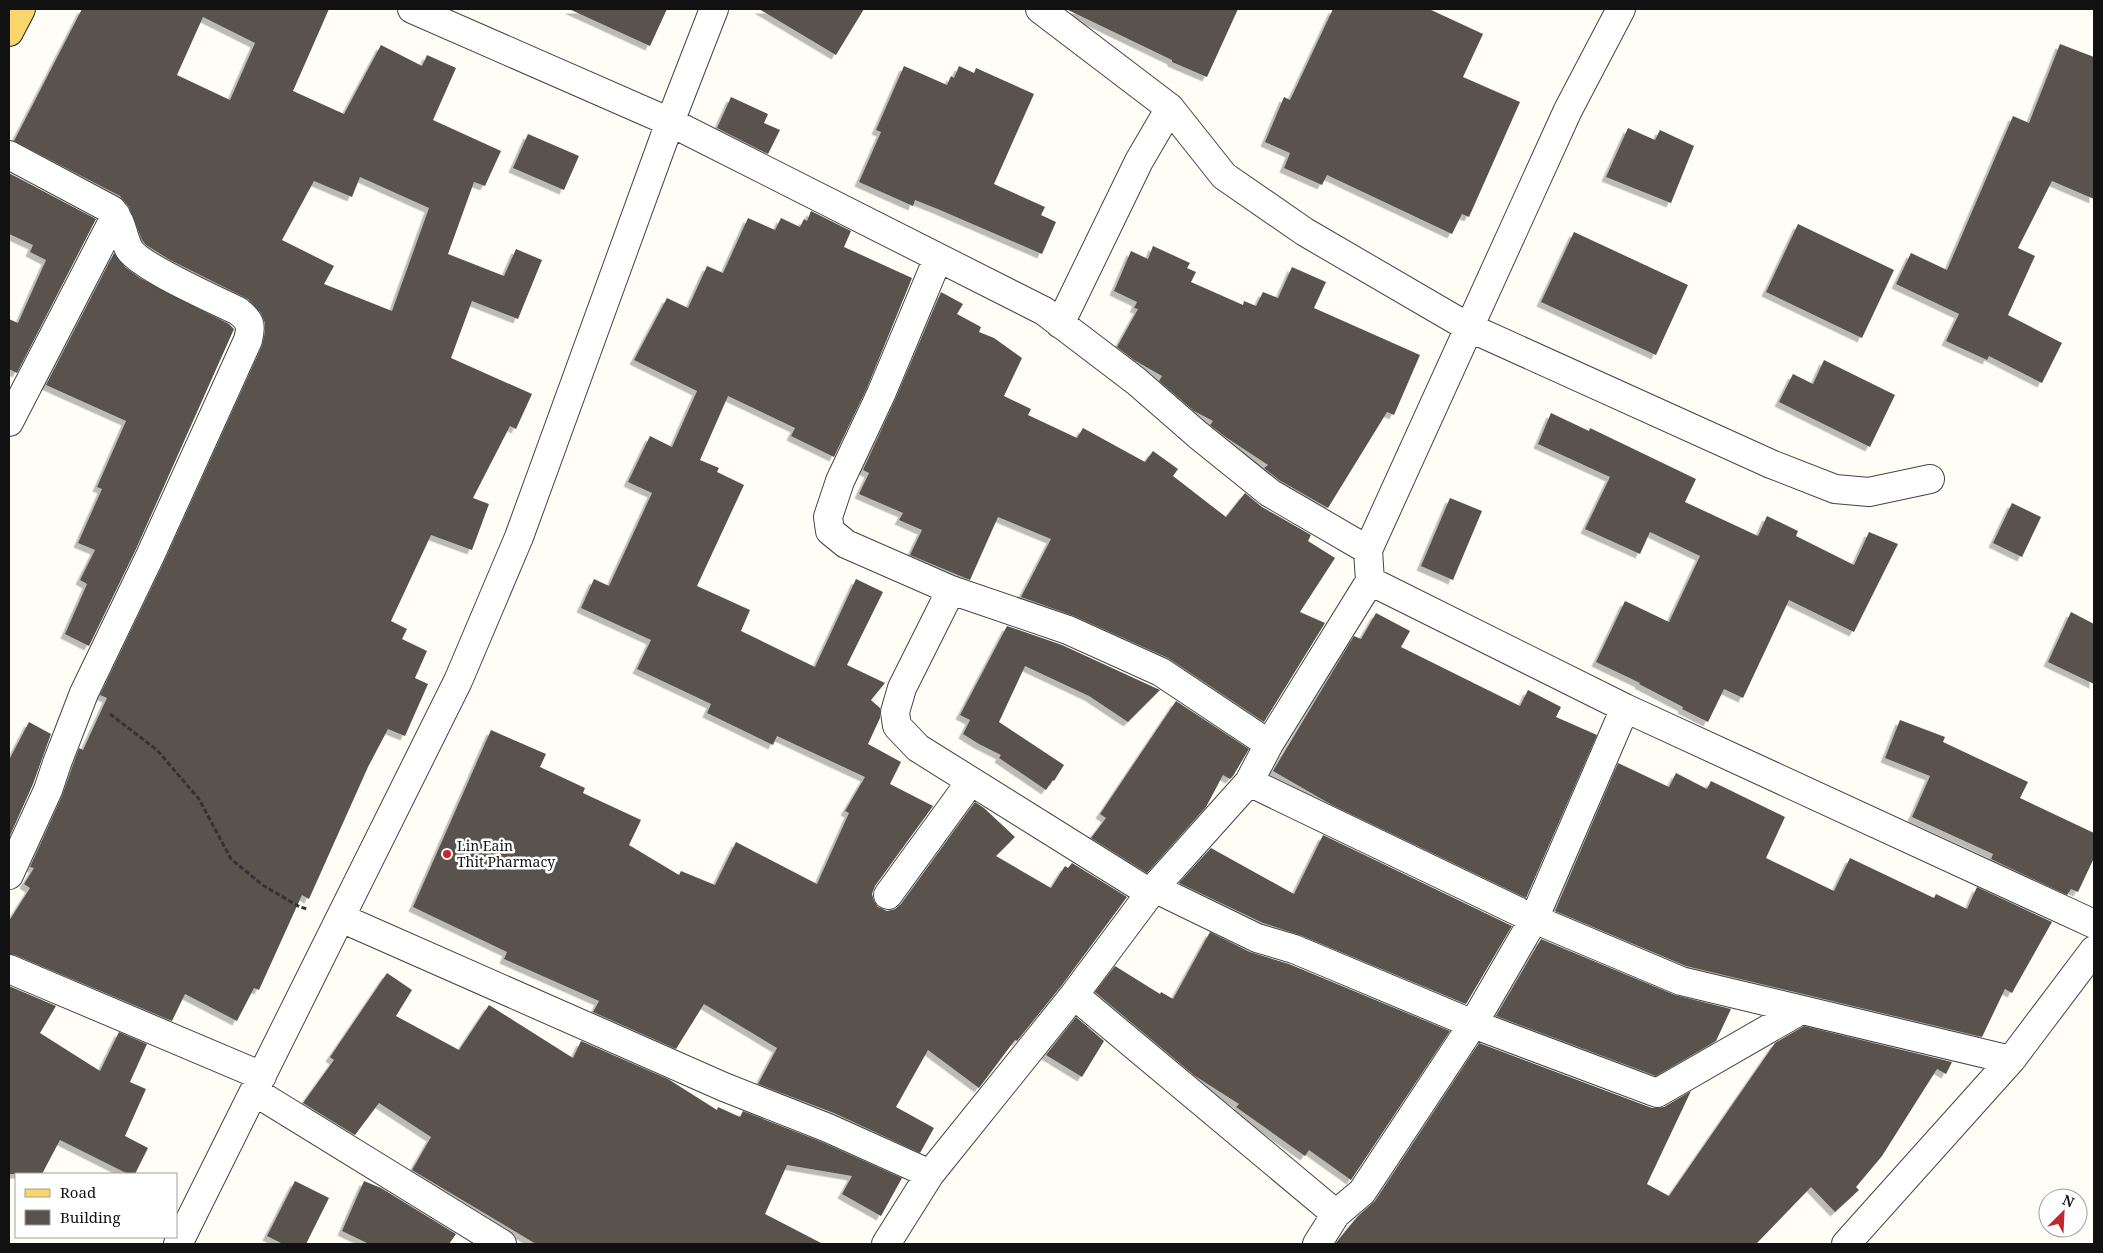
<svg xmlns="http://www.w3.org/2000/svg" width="2103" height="1253" viewBox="0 0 2103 1253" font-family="'Noto Serif',serif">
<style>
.building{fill:#5a524d;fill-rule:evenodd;filter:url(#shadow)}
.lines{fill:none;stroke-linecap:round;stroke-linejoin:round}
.minor-casing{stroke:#444;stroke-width:30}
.major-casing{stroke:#222;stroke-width:30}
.path{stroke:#333;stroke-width:3;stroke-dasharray:5 2.5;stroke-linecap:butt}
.minor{stroke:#fff;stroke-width:28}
.major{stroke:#f9d66b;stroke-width:28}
.poi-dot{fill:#c4262e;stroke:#fff;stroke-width:2}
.labels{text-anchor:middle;stroke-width:5;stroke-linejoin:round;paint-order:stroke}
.poi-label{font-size:14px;fill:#111;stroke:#fff;text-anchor:start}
</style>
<defs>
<filter id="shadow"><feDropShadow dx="-4.5" dy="4.5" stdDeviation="0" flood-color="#0004"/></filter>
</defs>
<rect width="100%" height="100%" fill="#fffdf5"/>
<path class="building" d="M82,9H329L293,91L344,114L381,45L422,66L427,55L456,68L433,120L501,151L485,186L474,182L448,254L504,276L516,249L542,260L518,319L472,301L451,358L532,394L516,429L510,426L473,498L489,504L472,550L431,535L391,621L407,629L402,639L427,651L415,678L428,684L405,736L388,729L368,767L309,899L302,895L259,990L254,988L237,1021L185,994L172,1021L15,955L9,954V921L30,888L24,884L34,868L30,867L62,796L79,748L83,750L107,698L100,695L164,562L262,346L265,332V323L261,313L248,299L170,260L146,245L142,240L129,207L120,196L14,141ZM203,17L255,43L230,100L177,75ZM360,177L429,208L392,311L324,284L334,266L282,240L314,181L352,197Z
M569,9H667L650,46Z
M759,9H864L836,55Z
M1066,9H1238L1207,77L1172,62V60Z
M1333,9H1429L1483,34L1463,77L1520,102L1469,217L1462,214L1452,234L1327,175L1322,185L1284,168L1290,153L1265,142L1284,97L1290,100Z
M2060,44L2094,57V199L2052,181L2018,248L2035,256L2008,315L2062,343L2042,383L1989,356L1987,360L1946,341L1959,314L1896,284L1911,253L1947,270L2013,116L2029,123Z
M904,66L947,85L951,76L954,78L959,66L974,73L976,68L1034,94L994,184L1045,207L1041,215L1056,222L1042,254L940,210L915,200L913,206L859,182L881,132L876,130Z
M731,97L768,114L764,123L780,130L768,154L717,128Z
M1628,128L1655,140L1660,130L1694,146L1671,203L1606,177Z
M528,134L579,156L564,190L513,168Z
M9,173L96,219L17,373L9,369V319L18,323L46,260L30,252L33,245L9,234Z
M811,211L851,231L844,247L912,278L867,388L834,457L791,436L795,428L728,396L700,460L719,468L717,472L744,485L697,586L750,610L741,631L815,667L856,579L883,592L847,665L885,683L871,700L880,708V718L868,744L901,762L890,784L933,806L875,886L872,894L874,901L878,907L887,911L895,909L901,904L975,802L984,808L1015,837L996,856L1051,888L1065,866L1068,868L1072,863L1127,897L1062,985L1017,1041L1015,1040L979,1088L928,1050L896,1107L934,1128L920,1153L834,1113L758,1084L777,1048L704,1004L676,1049L593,1012L599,1001L504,959L507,952L413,907L491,730L546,754L540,767L585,788L583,793L641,820L629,845L679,875L681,871L715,885L736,842L817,884L849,813L845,811L865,777L777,736L773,745L707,713L711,704L637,669L651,640L581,608L594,579L609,586L652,493L628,482L650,436L672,447L697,391L634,360L667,298L688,308L707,266L723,273L748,218L775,230L781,218L800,227L804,219L807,221Z
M1798,224L1894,270L1862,338L1766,292Z
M1574,232L1688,285L1656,355L1541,302Z
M1153,246L1190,263L1187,268L1196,272L1191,282L1243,305L1244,301L1256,306L1263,292L1278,298L1292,267L1326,282L1314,308L1420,355L1394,415L1387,412L1328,508L1279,480L1264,468L1268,465L1227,438L1210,425L1213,421L1194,411L1159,381L1162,376L1134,360L1117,347L1138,309L1134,308L1137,302L1114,291L1131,251L1148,259Z
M114,253L125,267L140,278L229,324L234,329L136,549L89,646L65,634L87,584L80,580L95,550L78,543L102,489L97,487L126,421L46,385Z
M941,292L963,304L957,314L981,327L979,332L994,338L1022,358L1004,396L1031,409L1028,415L1077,438L1083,428L1145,462L1153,451L1178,469L1173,476L1226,517L1245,493L1262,507L1311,535L1308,541L1335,558L1300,612L1325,623L1264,722L1168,658L1074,616L1021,597L1051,539L998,517L970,580L910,555L922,530L899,520L903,513L859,494L869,473L863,470L895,400Z
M1824,360L1895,395L1870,447L1779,402L1793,374L1813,384Z
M1551,413L1589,431L1590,428L1696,479L1685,502L1758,536L1767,516L1798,531L1796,536L1854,565L1869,532L1898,544L1854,632L1789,600L1743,698L1724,689L1708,722L1682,709L1683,707L1639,684L1640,683L1596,662L1625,601L1669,622L1700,556L1650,532L1640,554L1585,529L1610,477L1538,444Z
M1450,498L1482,511L1453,580L1421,566Z
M2012,503L2041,517L2022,557L1993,543Z
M2071,612L2094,624V684L2048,662Z
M1376,613L1410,631L1401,647L1520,706L1528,690L1561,707L1556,717L1597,735L1526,898L1332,805L1273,771L1354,636L1361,639Z
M1007,626L1062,645L1160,690L1128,722L1089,696L1025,666L999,722L1064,765L1054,781L1053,780L1046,790L999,758L1001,755L979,744L963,734L970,720L960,715Z
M1176,701L1249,749L1233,776L1230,779L1223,775L1206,807L1147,873L1091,838L1106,818L1100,814Z
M1900,720L1945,737L1943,742L2028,782L2020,798L2094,833V858L2078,892L2071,889L2067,895L1991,859L1993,854L1912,817L1930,776L1885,758Z
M29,722L51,734L33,784L9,838V760Z
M1618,763L1669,787L1676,773L1707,789L1711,781L1785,817L1766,858L1834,891L1850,858L1934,898L1936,894L1967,909L1977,887L2052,922L2012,993L2005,989L1982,1037L1686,966L1555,911Z
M1323,835L1512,926L1466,1004L1300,935L1263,923L1179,883L1211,848L1294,894Z
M1210,932L1250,952L1289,964L1450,1031L1351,1180L1309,1150L1305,1156L1236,1107L1239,1104L1195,1076L1095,992L1115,966L1160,994L1161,992L1173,999Z
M1541,939L1675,995L1731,1009L1716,1041L1656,1076L1496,1016Z
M387,973L412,990L396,1016L459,1050L489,1005L573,1058L581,1041L668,1079L717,1110L718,1107L740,1117L743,1111L822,1142L902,1178L881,1216L842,1194L852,1176L787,1165L765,1214L823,1244H536L412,1170L431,1137L379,1103L355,1135L303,1103L334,1060L330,1057Z
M9,986L56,1006L40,1033L100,1071L119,1032L147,1044L130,1082L146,1089L125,1136L148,1148L135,1174H128L60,1140L42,1174H9Z
M1076,1017L1104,1041L1082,1077L1046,1055Z
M1804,1026L1952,1062L1946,1074L1937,1069L1882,1156L1856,1187L1859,1190L1835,1212L1811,1187L1756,1244H1335L1358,1216L1375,1201L1479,1043L1652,1108L1664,1107L1691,1091L1647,1184L1669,1196L1775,1043Z
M295,1181L329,1198L306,1244H283L267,1236Z
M364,1181L381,1188L456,1234L449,1244H369L342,1231Z"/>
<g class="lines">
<defs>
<path id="minor" d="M1040,9L1170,108
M9,155L112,210C123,223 122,235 129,249C140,267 216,300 238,311C250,321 252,324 248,340L150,556L84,693L57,763L48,790L9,875
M938,258L881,394L840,481L828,517L830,531L846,544L951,590L1068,630L1161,672L1269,744
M1060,324L1139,161L1170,108L1224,176L1305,232L1468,327L1771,464L1835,489L1869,492L1930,479
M9,422L116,215
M1368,550L1568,110L1621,9
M1370,581L1625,708L2094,924
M951,590L902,688L895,712L897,726L918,748L1150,893
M1249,782L1534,919L1681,981L2011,1060
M1154,888L1257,938L1294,949L1473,1024L1657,1093L1801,1010
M888,895L971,781
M341,918L724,1087L828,1128L930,1174L1074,995L1154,888L1249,782L1269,744L1370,581L1368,550L1270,493L1198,435L1136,381L1044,311L670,122L412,9
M9,969L262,1076
M1074,995L1336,1214
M255,1092L502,1244
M178,1244L458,681L519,537L670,122L714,9
M886,1244L930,1174
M1317,1244L1336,1214L1362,1192L1473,1024L1534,919L1625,708
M1846,1244L2011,1060L2094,950"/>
<path id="major" d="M9,32L21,9"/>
</defs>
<use href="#minor" class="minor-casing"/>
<use href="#major" class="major-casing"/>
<path class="path" d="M110,714L157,750L199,799L231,859L264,886L300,907L307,909"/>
<use href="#minor" class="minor"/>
<use href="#major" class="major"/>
</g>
<circle class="poi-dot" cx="447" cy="854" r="5"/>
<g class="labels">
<g class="poi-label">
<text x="457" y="851">Lin Eain<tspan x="457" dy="16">Thit Pharmacy</tspan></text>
</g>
</g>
<rect width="2103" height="1253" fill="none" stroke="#111111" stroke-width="20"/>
<rect x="15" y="1173" width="162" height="65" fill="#ffffff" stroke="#a0a0a0"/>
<rect x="25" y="1189" width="25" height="8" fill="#f9d66b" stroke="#a0a0a0"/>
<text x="60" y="1198" font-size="15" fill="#111111">Road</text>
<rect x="25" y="1210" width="25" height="15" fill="#5a524d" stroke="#a0a0a0"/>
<text x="60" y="1223" font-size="15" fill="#111111">Building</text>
<g transform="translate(2063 1213) rotate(24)"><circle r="24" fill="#ffffff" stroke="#a0a0a0"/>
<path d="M0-4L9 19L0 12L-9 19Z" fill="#c4262e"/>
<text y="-8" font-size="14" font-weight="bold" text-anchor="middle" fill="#111111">N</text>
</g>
</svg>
